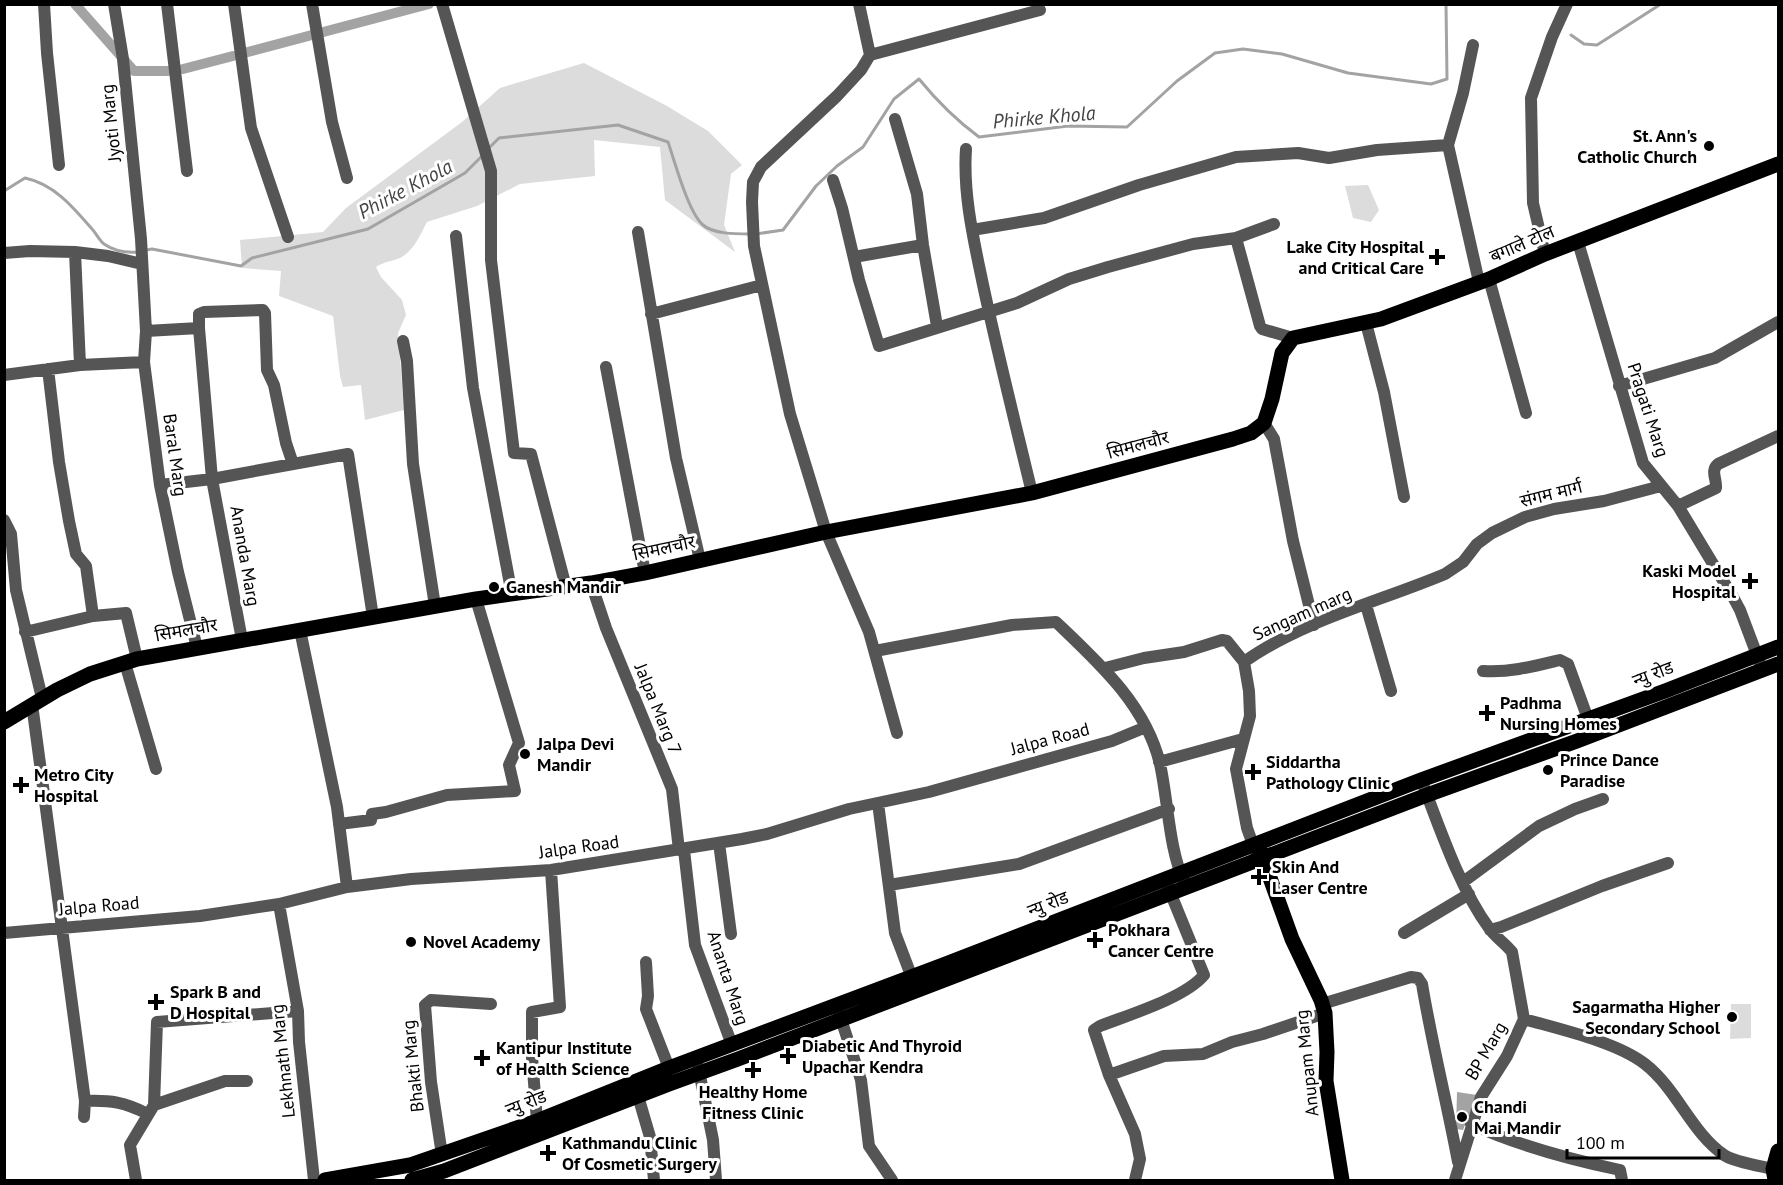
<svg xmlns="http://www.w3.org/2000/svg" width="1783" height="1185" viewBox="0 0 1783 1185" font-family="'PT Sans','Noto Sans Devanagari',sans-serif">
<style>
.green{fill:#dcdcdc}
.water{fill:#a3a3a3}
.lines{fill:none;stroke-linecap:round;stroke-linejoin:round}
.stream{stroke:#a3a3a3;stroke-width:3}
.canal{stroke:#a3a3a3;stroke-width:10}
.minor{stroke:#555;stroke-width:12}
.major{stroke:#000;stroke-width:15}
.poi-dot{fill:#000;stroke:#fff;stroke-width:2}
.labels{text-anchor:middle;stroke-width:6;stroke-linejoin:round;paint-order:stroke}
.street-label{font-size:18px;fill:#000;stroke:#fff}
.poi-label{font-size:18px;font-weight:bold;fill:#000;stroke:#fff;text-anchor:start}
.water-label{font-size:20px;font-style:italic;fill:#444;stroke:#fff}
</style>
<rect width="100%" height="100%" fill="#fff"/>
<path class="green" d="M584,63L667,106L708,131L742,165L731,174L724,225L735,252L665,200L660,147L594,140L595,176L520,184L477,206L427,222C420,235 414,251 400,258C391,262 385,261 376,267L381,277L402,300L406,315L398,333L404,410L365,420L361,385L343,387L340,376L333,316L279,296L281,271L242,268L240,240L323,232L346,208L462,122L500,88Z
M1368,185L1379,210L1371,222L1353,218L1345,186Z
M1731,1004H1751V1038L1730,1039Z"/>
<path class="water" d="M1457,1092L1477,1095L1463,1130L1456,1129Z"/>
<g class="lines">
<path class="stream" d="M1571,35L1584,44L1597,45L1661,4
M488,149L499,138L618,125L668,142C675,162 688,212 703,225C713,234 736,234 749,234
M4,191L25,178C54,184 73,207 92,229C96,233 99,240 104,244C114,251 128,253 139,252
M756,234L783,230L816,186L837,166L863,147L894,99L919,79C937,101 956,120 979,137L1068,126L1127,127L1177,81L1215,53L1243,49L1282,54L1348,73L1431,84L1447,79L1446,4
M146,250L152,249L241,266L252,258L368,229L465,173L482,156"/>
<path class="canal" d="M75,4L134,71H168
M244,53L429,4
M183,69L233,56"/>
<path class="minor" d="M44,4L47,53L59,165
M114,4L123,59L141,239L146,331L144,362L160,485L178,572L197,648
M167,4L187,171
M234,4L251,128L288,237
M312,4L332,122L347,178
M442,4L491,171V260L514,453L531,454L566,587
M859,4L870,55L861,70L837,96L761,167L753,182L752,202L754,246L790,414L826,532L869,632L897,733
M1473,45L1463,93L1448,145L1479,282
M870,55L1040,10
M895,119L917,194L923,245L937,326
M966,149C963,193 973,237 982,280C997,351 1015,422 1032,493
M833,180L842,208L859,280L879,346L1017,303L1069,279L1108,267L1193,244L1236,238L1274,224
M972,230L1044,218L1139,185L1236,157L1298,153L1329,158L1377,150L1448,145
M638,232L676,458L700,560
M456,236L473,388L512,595
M1236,238L1260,326L1262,329L1293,338
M1578,242L1643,463L1678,506L1733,597L1740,610L1760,663
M4,253L30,251L75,252
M1545,254L1533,203L1531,98L1552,37L1567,4
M854,257L923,245
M1489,279L1526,413
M651,314L762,285
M1366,323L1384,392L1404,497
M146,331L199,328L212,479L242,640
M403,341L407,361L413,464L435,606
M80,365L75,252L108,256L142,264
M606,367L645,573
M48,369L59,462L69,521L76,554L86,566L93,616
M4,375L80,365L144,362
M1619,386L1715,358L1778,322
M1264,423L1274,439L1293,541L1314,625
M293,464L348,454L373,617
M160,485L212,479L293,464L286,443L274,385L267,370L265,313L263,310L204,312L199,314V328
M1678,506L1716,488C1717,479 1710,471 1718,464L1778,436
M4,520L11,534L16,590L42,698
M591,583L606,628L672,789L679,850
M1366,605L1391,691
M300,630L337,807L347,887
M25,632L93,616L126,613L137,659
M875,651L1012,625L1056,622C1098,662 1146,705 1160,764C1168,800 1169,850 1184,881
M125,663L156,769
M1105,668L1144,658L1184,652L1222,640L1227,641L1244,662
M1483,671C1509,673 1535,666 1560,660L1568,664L1588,719
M32,704L85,1101L84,1117
M1159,762L1243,739
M1424,787C1441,832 1461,890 1489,928C1495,937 1505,943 1512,952L1524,1019L1507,1056L1481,1097L1455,1180
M878,803L895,933L914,983
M339,824L371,820L372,814L386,812L447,795L515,791L509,765L519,743L476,599
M719,843L731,934
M684,850L695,945L732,1045
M1256,853L1247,828L1236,769L1250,716L1249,691L1244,662C1301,621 1381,601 1445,574L1463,562L1477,544L1492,533L1525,517L1554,509L1604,501L1661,486
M1463,882L1539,826L1575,809L1603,799
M889,885L1019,864L1169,809
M279,904L298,1011L299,1042L314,1180
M1490,930L1501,927L1602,886L1668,863
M4,933L200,916L279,904L347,887L411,879L551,870L742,839L767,834L849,809L929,792L1112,741L1146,727
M1404,933L1469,894
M646,962L648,996L646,1009L669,1068
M1322,1004L1411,977L1418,978L1422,984C1432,1044 1447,1103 1458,1162
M839,1013L861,1080L869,1146L892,1180
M1524,1019C1559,1029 1617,1042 1645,1064C1677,1089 1691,1132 1724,1155C1734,1162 1760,1166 1773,1169
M698,1066L713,1140L716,1180
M1109,1075L1164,1056L1203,1054L1232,1042L1263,1034L1325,1013
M638,1096L650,1137L654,1180
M85,1101C111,1100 124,1102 148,1114
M154,1105L157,1022L298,1011
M537,1121L532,1057V1012L560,1007L551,870
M1471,1124C1519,1146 1568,1159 1620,1170L1622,1180
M442,1155L431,1082L425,1005L431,1000L491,1004
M136,1180L130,1145L154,1105L225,1081H247
M1135,1180L1140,1159L1135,1134L1109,1075L1094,1030L1100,1026C1128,1015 1185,998 1204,975L1168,887"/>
<path class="major" d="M4,722L57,690L90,674L137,659L476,599L591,583L645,573L826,532L1032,493L1233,439L1251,433L1264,423L1272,399L1282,353L1293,338L1381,319L1489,279L1545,254L1778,164
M1260,850L1292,939L1321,1000L1325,1013L1327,1052L1326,1081L1342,1180
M325,1180L410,1165L537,1121L669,1068L943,965L1421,780L1665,691L1778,647
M412,1180L444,1171L669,1084L738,1059L1427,795L1577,741L1778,664
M1775,1180L1773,1169L1778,1151"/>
</g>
<g class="poi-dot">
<circle cx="1709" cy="146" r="6"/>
<path d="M1434 248h6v6h6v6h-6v6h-6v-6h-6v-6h6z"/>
<path d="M1747 572h6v6h6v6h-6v6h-6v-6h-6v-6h6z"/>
<circle cx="494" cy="587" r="6"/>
<path d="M1484 704h6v6h6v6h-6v6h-6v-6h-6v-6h6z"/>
<circle cx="525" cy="754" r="6"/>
<circle cx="1548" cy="770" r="6"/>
<path d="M1250 763h6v6h6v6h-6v6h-6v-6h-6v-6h6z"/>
<path d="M18 776h6v6h6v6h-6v6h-6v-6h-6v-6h6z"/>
<path d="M1256 868h6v6h6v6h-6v6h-6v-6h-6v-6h6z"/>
<path d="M1092 931h6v6h6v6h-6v6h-6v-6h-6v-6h6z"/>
<circle cx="411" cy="942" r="6"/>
<path d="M153 993h6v6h6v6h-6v6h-6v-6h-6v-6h6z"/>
<circle cx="1732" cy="1017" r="6"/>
<path d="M785 1047h6v6h6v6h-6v6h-6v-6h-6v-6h6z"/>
<path d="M479 1049h6v6h6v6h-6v6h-6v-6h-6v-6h6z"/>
<path d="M750 1061h6v6h6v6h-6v6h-6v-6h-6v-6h6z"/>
<circle cx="1462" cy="1117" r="6"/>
<path d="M545 1144h6v6h6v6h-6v6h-6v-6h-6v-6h6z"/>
</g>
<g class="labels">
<g class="street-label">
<text transform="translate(111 123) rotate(-96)" y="6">Jyoti Marg</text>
<text transform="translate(1522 244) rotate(-23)" y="6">बगाले टोल</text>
<text transform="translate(1648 410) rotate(72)" y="6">Pragati Marg</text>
<text transform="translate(1138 445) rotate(-15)" y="6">सिमलचौर</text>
<text transform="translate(175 455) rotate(82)" y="6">Baral Marg</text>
<text transform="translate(1551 494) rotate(-14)" y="6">संगम मार्ग</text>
<text transform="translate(664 548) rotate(-12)" y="6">सिमलचौर</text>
<text transform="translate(245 556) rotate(80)" y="6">Ananda Marg</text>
<text transform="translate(1302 614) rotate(-24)" y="6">Sangam marg</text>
<text transform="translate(186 630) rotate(-10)" y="6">सिमलचौर</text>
<text transform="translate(1653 674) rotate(-21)" y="6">न्यु रोड</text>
<text transform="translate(658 709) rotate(68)" y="6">Jalpa Marg 7</text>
<text transform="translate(1050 739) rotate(-15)" y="6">Jalpa Road</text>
<text transform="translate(579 847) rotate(-8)" y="6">Jalpa Road</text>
<text transform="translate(1048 904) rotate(-21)" y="6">न्यु रोड</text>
<text transform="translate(99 906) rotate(-5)" y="6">Jalpa Road</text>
<text transform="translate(728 978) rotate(72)" y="6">Ananta Marg</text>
<text transform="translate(1486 1051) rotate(-60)" y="6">BP Marg</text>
<text transform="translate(283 1061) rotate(-96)" y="6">Lekhnath Marg</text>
<text transform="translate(1307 1063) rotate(-96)" y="6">Anupam Marg</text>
<text transform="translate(413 1066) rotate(-96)" y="6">Bhakti Marg</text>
<text transform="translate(526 1103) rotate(-21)" y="6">न्यु रोड</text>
</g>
<g class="poi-label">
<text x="1697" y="142" text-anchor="end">St. Ann's<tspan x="1697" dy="21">Catholic Church</tspan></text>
<text x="1424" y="253" text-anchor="end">Lake City Hospital<tspan x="1424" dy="21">and Critical Care</tspan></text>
<text x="1736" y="577" text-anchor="end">Kaski Model<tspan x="1736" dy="21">Hospital</tspan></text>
<text x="506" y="593">Ganesh Mandir</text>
<text x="1500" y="709">Padhma<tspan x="1500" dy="21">Nursing Homes</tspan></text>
<text x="537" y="750">Jalpa Devi<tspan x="537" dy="21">Mandir</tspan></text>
<text x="1560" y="766">Prince Dance<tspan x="1560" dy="21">Paradise</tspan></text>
<text x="1266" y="768">Siddartha<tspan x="1266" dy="21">Pathology Clinic</tspan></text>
<text x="34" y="781">Metro City<tspan x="34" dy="21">Hospital</tspan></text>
<text x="1272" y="873">Skin And<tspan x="1272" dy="21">Laser Centre</tspan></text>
<text x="1108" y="936">Pokhara<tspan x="1108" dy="21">Cancer Centre</tspan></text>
<text x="423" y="948">Novel Academy</text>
<text x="170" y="998">Spark B and<tspan x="170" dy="21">D Hospital</tspan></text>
<text x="1720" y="1013" text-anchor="end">Sagarmatha Higher<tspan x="1720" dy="21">Secondary School</tspan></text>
<text x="802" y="1052">Diabetic And Thyroid<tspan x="802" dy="21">Upachar Kendra</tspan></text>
<text x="496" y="1054">Kantipur Institute<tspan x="496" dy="21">of Health Science</tspan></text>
<text x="753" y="1098" text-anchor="middle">Healthy Home<tspan x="753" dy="21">Fitness Clinic</tspan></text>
<text x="1474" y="1113">Chandi<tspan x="1474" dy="21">Mai Mandir</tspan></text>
<text x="562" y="1149">Kathmandu Clinic<tspan x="562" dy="21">Of Cosmetic Surgery</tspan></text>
</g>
<g class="water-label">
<text transform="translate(1044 117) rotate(-5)" y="7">Phirke Khola</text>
<text transform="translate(405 189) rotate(-28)" y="7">Phirke Khola</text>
</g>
</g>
<rect width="1783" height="1185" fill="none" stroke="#000000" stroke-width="12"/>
<path d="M1567 1149v9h152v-9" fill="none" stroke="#000000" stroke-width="3"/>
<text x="1576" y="1149" font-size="18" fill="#000000" stroke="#ffffff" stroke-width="4.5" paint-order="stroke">100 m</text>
</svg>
